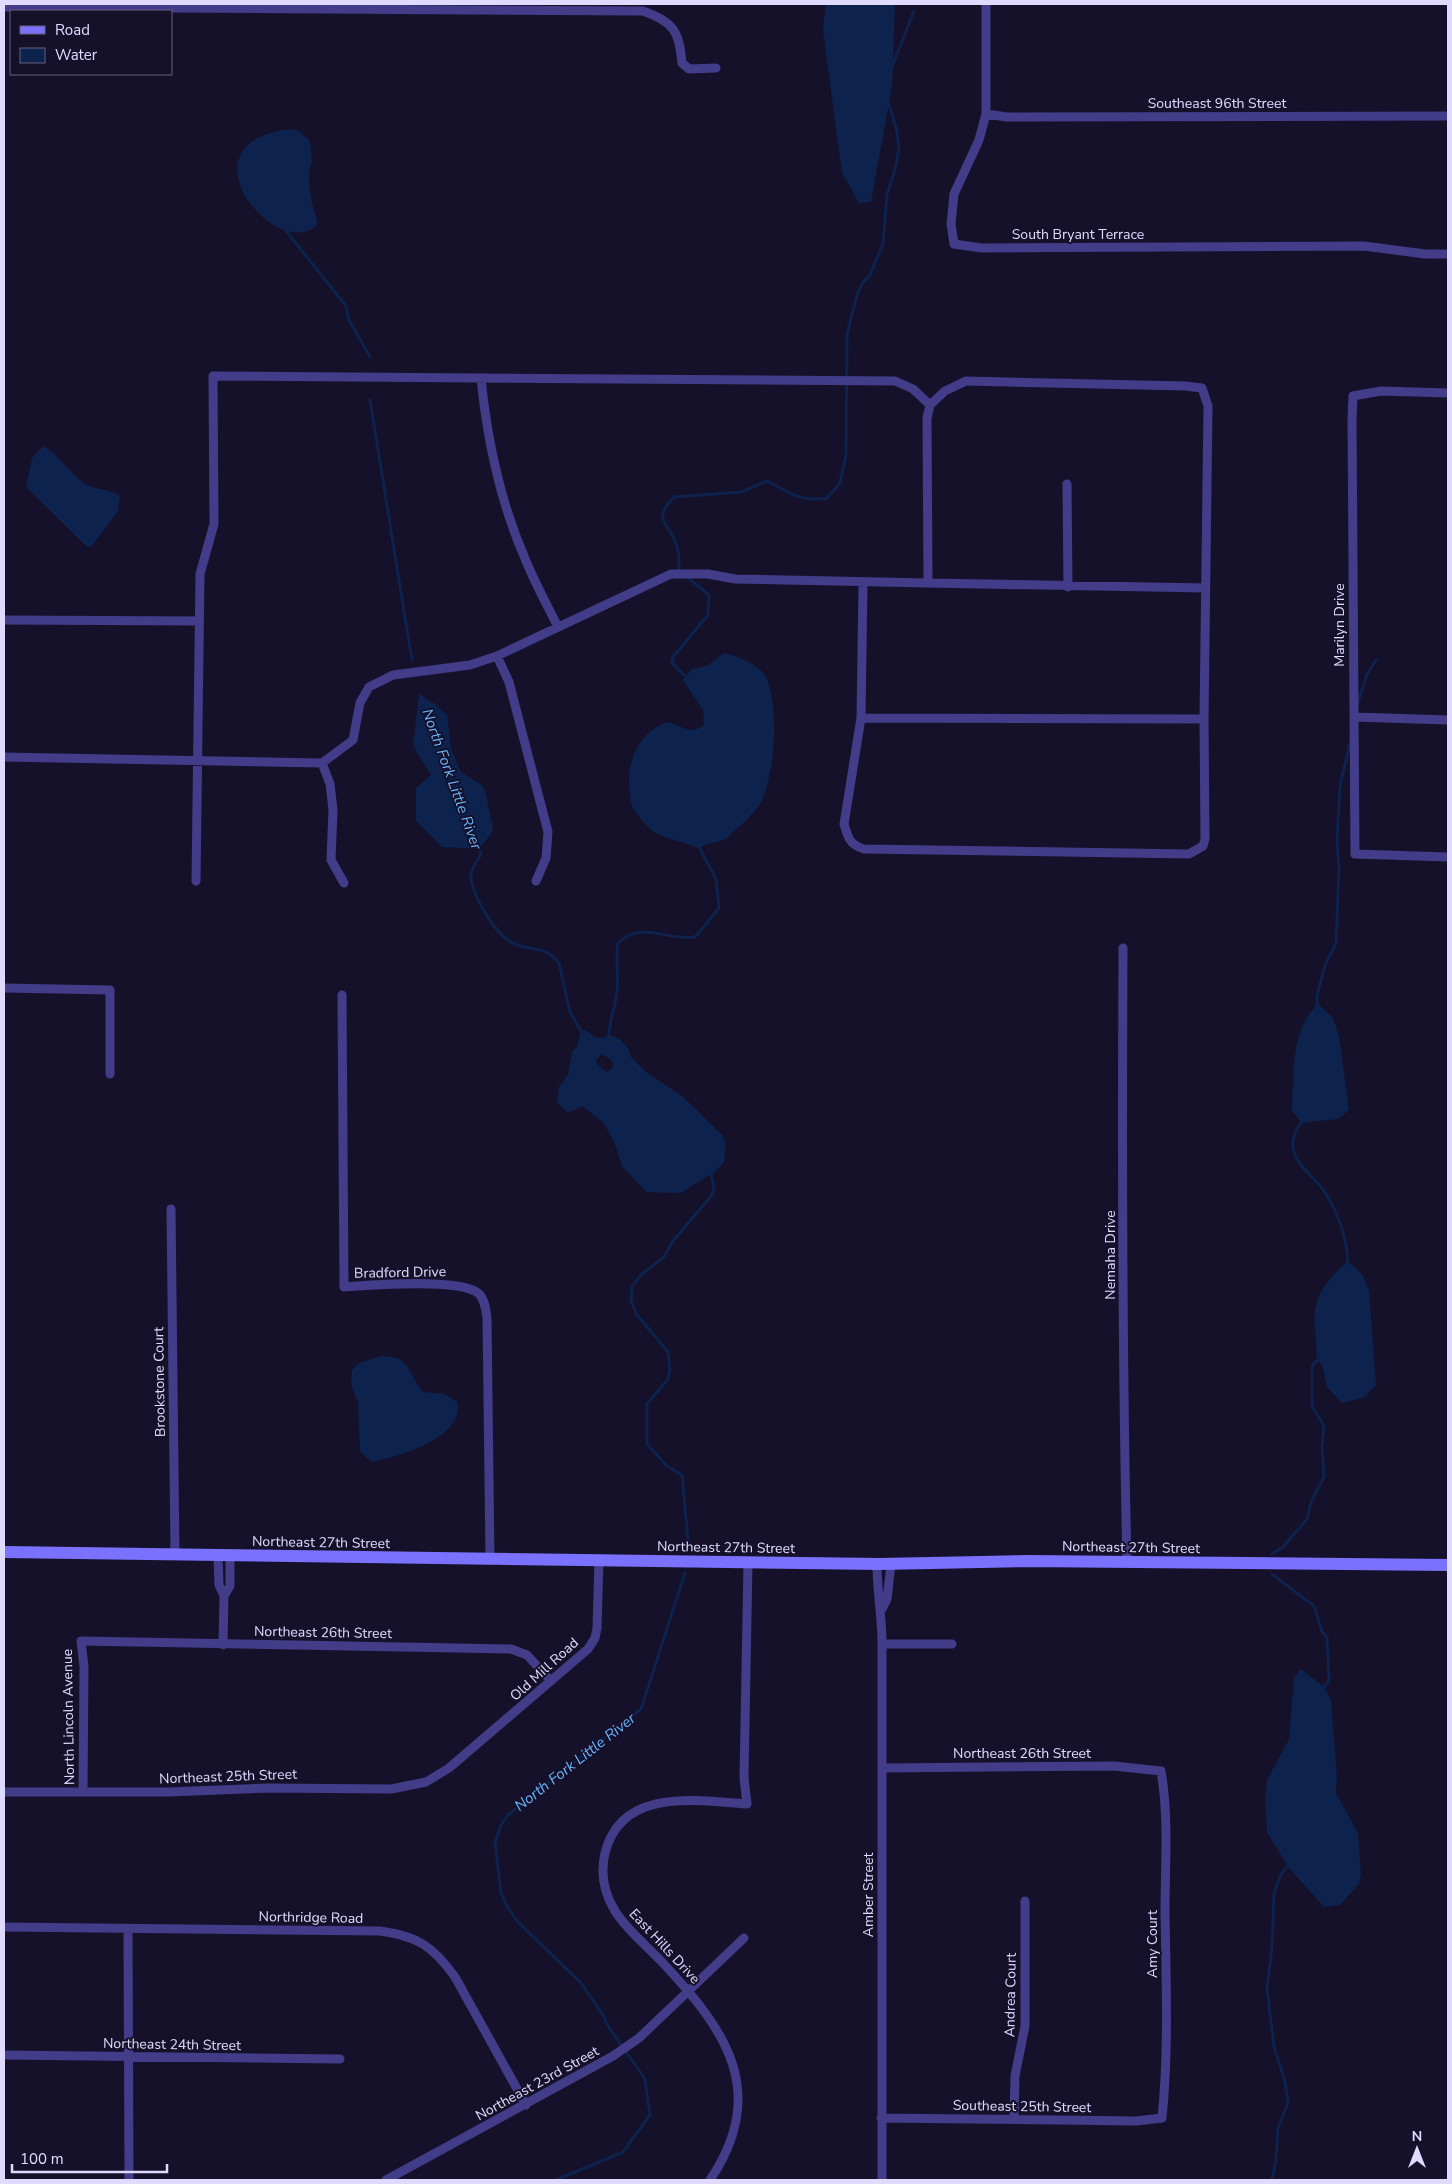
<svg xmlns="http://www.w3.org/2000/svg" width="1452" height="2184" viewBox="0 0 1452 2184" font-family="'Nunito Sans',sans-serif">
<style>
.water{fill:#0d224d;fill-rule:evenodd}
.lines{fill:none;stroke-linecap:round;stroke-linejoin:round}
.stream{stroke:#0d224d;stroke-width:3}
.street{stroke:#423c89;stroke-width:9}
.secondary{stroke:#7a72fe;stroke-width:12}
.labels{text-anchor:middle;stroke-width:4;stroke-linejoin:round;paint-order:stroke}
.street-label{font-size:14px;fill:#e0daff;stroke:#16112a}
.water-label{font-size:15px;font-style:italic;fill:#69b4fe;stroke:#16112a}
</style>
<rect width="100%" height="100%" fill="#16112a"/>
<path class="water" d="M826,4H895L892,86L871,202L859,203L842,173L823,30Z
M291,129L299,131L310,141L312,162C305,173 312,208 317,220V225C277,264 175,142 291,129Z
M43,446C61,456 68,472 84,483C95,491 109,488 120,496L118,511L92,546L87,547L26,487L32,458Z
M724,653C736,655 761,666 766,677C779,706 775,768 763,798C757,813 738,827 727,838C718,844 707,841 699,849C688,842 662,839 653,831C646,825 638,817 633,808C630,802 630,792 629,785C628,758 640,731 668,722C682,726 692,736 704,724L703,710L683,680L692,669L707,666Z
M419,694L435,704L447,715L451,749L461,772L483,786L486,794L493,829L491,834L479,849L442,847L416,821V788L431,775L413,746Z
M1318,1004L1333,1018L1339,1036L1349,1110L1338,1119L1302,1123L1292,1111C1294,1076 1290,1029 1318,1004Z
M585,1030L595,1037L604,1038L608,1035L618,1038L628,1048L631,1057L646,1072L681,1095L722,1135L726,1143L724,1162L712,1175H709L681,1193L646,1192L622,1166L614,1142L603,1122L582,1106L568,1113L557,1103L559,1087L568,1074L572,1052L577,1046L581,1031ZM603,1054L613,1062V1068L606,1072L596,1063L597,1058Z
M1348,1261L1363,1275L1369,1291L1376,1386L1363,1398L1342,1403L1327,1387L1322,1365L1317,1360C1317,1347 1313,1319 1315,1309C1319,1289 1333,1274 1348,1261Z
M381,1356C413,1356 406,1374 424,1392L445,1394L457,1402C466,1438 395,1458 371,1462L360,1451L358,1402L351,1385L352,1370L359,1363Z
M1301,1669L1323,1686L1331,1699L1337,1778L1336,1793L1358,1833L1361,1874L1359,1884L1340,1905L1324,1907L1288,1867L1267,1832L1265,1798L1267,1780L1289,1739L1294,1677Z"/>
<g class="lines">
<path class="stream" d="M891,69L914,11
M286,231L346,306L348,318L370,357
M370,400L412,660
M682,572L679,569C679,559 679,550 675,541C666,520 653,520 674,497L741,492L767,481C791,493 799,502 827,498L840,483L846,455L847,334L857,295L863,282L869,277L883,244L887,194L895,170L899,148L896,127L888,102
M686,576L709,595L708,615L673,657L672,663L686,677
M1357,705L1367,674L1376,660
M478,846L481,854C477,862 472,866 471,875C471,894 494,932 511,942C528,953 544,943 559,963L570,1012L582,1033
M1317,1008V996L1325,965L1336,943L1339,870L1337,839L1340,786L1351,738
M609,1038C608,1023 616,1007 617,991C619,975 615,959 618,943C641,920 666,941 695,937L719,908L716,879L699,847
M1302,1121C1301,1125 1297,1127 1296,1131C1283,1161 1314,1173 1326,1194C1339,1215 1347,1238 1348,1264
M688,1540L682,1475L667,1466L647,1444V1404L668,1379L670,1370L668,1352L637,1315L631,1301L632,1286L642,1274L664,1257L673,1241L712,1195L714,1187L711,1173
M1272,1554L1283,1547L1307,1519L1311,1502L1324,1477L1322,1447L1324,1426L1312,1406V1369L1313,1364L1319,1359
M1272,1574L1314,1606L1322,1632L1327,1637L1329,1681L1323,1688
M556,2180L623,2152L650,2115L645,2079L606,2023L605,2018L581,1983L518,1922L508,1908L501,1893L495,1843L501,1825L508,1815L641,1709L685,1573
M1272,2180L1276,2160L1278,2128L1288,2103L1285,2081L1274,2047L1267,1989L1272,1948L1274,1893L1280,1876L1289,1864"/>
<path class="street" d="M986,4V114L979,140L954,194L951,224L954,244L982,248L1364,246L1425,254H1448
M4,7L643,11C674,22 679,31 682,63L689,69L716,68
M986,114L1007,117L1448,116
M481,378C487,439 501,504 526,561C535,583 547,605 558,627
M1448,393L1381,391L1353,396L1352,418L1355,854L1448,857
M1067,484L1068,587
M863,583L861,718L844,824C848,838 850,845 864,849L1189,854L1203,846L1205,839L1204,719L1208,406L1202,388L1185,386L966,381L945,391L930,405
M928,583L1205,588
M4,620L199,621
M497,656L509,682L548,832L546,858L536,881
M1354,717L1448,720
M861,718L1204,719
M4,757L322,763L330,784L333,810L331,860L344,883
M196,881L200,574L214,524L213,376L895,381L913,389L930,405L927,418L928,583L735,579L708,574H671L497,656L470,665L393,675L369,687L360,703L353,740L322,763
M1123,948C1122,1153 1122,1358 1127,1562
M4,988L110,990V1074
M342,995L344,1287C371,1285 458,1278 478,1293C485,1299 486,1310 487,1318L490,1560
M171,1209L175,1555
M218,1556L219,1585L224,1596L223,1645
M877,1564C877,1592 882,1616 882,1644V2180
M224,1596L230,1586V1556
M882,1609L887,1599L891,1564
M882,1644H952
M4,1792H169L268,1788L391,1789L426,1782L449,1768L588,1649L595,1638L597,1628L599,1561
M83,1792L84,1667L81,1641L511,1649L527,1655L551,1681
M4,1927L380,1931C417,1936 433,1946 455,1977L526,2105
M128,1929L129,2180
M4,2055L340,2059
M881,2118L1136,2121L1162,2118C1169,2050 1166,1980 1165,1912C1165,1865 1169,1817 1161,1771L1114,1766L882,1768
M1014,2119L1015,2076L1025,2026V1901
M386,2180L613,2056L639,2038L744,1938
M710,2180C770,2091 725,2029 661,1961C646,1945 627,1930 615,1911C604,1893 600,1874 605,1853C621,1788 695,1800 747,1804L744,1778L748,1562"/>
<path class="secondary" d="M4,1552L880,1564L1028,1561L1448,1565"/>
</g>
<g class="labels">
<g class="street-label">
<text x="1217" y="108">Southeast 96th Street</text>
<text x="1078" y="239">South Bryant Terrace</text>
<text transform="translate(1339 625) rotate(-90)" y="5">Marilyn Drive</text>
<text transform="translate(1110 1255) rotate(-90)" y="5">Nemaha Drive</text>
<text transform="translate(400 1272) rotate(-1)" y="5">Bradford Drive</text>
<text transform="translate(159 1382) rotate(-91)" y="5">Brookstone Court</text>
<text transform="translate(321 1542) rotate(1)" y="5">Northeast 27th Street</text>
<text transform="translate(726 1547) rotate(1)" y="5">Northeast 27th Street</text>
<text transform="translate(1131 1547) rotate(1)" y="5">Northeast 27th Street</text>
<text transform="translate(323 1632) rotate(1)" y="5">Northeast 26th Street</text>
<text transform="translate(544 1669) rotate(-42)" y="5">Old Mill Road</text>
<text transform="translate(68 1717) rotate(-91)" y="5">North Lincoln Avenue</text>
<text x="1022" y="1758">Northeast 26th Street</text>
<text transform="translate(228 1776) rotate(-2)" y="5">Northeast 25th Street</text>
<text transform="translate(868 1895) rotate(-90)" y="5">Amber Street</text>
<text transform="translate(311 1917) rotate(1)" y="5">Northridge Road</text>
<text transform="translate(1152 1944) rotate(-90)" y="5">Amy Court</text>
<text transform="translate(665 1946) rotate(47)" y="5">East Hills Drive</text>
<text transform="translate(1010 1995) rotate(-89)" y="5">Andrea Court</text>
<text transform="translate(172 2044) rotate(1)" y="5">Northeast 24th Street</text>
<text transform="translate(537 2083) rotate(-29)" y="5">Northeast 23rd Street</text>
<text transform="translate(1022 2106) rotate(1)" y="5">Southeast 25th Street</text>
</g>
<g class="water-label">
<text transform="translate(452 779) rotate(70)" y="5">North Fork Little River</text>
<text transform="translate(575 1762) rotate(-38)" y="5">North Fork Little River</text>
</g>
</g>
<rect width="1452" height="2184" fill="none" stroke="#e0daff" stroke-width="10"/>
<rect x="10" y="10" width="162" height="65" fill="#16112a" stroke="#67617f"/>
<rect x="20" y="26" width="25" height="8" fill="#7a72fe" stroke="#67617f"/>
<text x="55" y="35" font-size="15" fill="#e0daff">Road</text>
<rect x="20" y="48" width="25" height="15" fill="#0d224d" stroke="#67617f"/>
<text x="55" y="60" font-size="15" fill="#e0daff">Water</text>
<g transform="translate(1417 2149)" stroke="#16112a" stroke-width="4" paint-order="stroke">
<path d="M0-4L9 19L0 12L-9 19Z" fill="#e0daff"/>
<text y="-8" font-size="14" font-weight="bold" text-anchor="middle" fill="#e0daff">N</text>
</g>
<path d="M12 2164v8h155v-8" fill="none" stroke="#e0daff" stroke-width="2.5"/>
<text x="20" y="2164" font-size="15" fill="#e0daff" stroke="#16112a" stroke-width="4" paint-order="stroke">100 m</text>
</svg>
